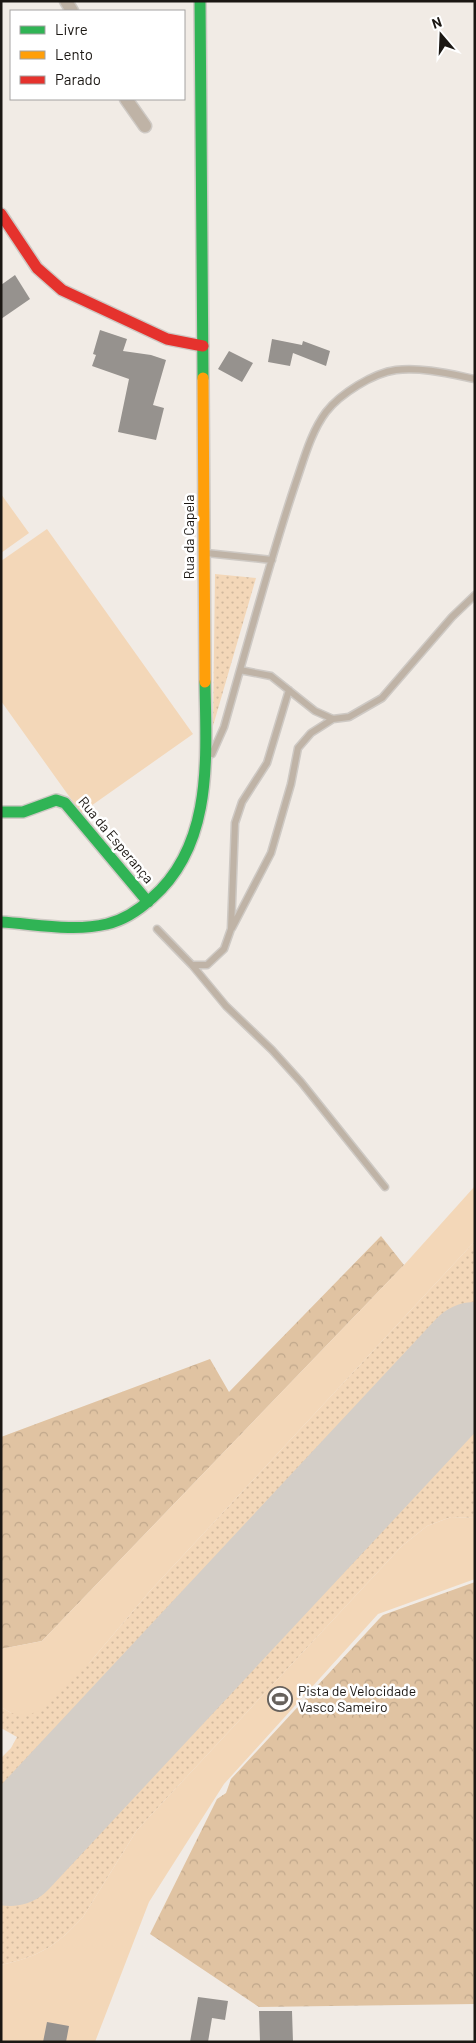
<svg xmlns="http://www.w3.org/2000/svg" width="476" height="2043" viewBox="0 0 476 2043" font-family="Barlow,sans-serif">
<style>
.grass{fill:url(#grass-dots)}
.forest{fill:url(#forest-crowns)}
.pitch{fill:#f3d7b8}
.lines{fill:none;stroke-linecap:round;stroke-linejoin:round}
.runway{stroke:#d4cec7;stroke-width:106}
.building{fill:#96928e}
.lane-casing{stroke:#cec9c4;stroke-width:9}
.street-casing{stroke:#cec9c4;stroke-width:15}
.fast-casing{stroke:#cec9c4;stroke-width:14}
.slow-casing{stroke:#cec9c4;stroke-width:14}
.jam-casing{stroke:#cec9c4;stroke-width:14}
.lane{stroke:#bfb3a6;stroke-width:6}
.street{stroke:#bfb3a6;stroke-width:12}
.fast{stroke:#30b455;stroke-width:11}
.slow{stroke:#ff9f0a;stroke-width:11}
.jam{stroke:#e5322d;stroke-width:11}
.labels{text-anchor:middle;stroke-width:5;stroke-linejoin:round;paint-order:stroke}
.street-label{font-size:14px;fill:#1b1713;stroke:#fff}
.poi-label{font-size:14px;fill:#1b1713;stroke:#fff;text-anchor:start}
</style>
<defs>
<pattern id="grass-dots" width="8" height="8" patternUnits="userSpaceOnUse" patternTransform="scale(1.25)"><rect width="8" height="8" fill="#f3d7b8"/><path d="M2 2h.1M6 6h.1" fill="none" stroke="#d0b89d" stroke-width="1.8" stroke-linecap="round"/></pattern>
<pattern id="forest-crowns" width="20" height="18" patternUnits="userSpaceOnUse" patternTransform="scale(1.25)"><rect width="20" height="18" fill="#e0c3a2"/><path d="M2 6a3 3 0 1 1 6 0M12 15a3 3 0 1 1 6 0" fill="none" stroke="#c0a78b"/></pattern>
</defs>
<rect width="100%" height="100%" fill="#f1ebe5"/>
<path class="grass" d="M215,574L256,578L213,726Z
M475,1241V1317L1,1819V1758L11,1748L17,1737L1,1728V1707L11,1713L90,1662L150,1591Z
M475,1397V1518L451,1517L427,1526L402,1546L137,1830L83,1917C56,1946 41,1956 1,1965V1847L29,1873Z"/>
<path class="forest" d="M381,1236L404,1265L42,1641L1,1649V1437L210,1359L229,1392Z
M475,1582V2004L259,2007L150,1934L217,1799L226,1793L231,1779L379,1619L383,1615Z"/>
<path class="pitch" d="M1,494L29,533L1,553Z
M47,529L193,734L81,813L1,701V561Z
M475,1186V1241L150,1591L90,1662L41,1710L28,1715L11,1713L1,1707V1649L42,1641L404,1265Z
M451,1517L475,1518V1579L378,1614L224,1784L149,1902L95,2042H1V1965C41,1956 56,1946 83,1917L137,1830L402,1546L427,1526Z"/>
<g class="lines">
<path class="runway" d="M10,1853L475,1355"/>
</g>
<path class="building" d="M15,275L30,299L1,319V285Z
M100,330L127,339L123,351L151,355L166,360L153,405L164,408L156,440L118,432L129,379L92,366L96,355L93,354Z
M272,339L302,345L303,341L330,351L326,366L293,353L290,366L268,362Z
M229,351L253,363L242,382L218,369Z
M198,1997L228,2001L225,2020L212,2018L208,2042H190Z
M259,2011H292L293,2042H260Z
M47,2022L69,2026L66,2042H43Z"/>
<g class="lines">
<defs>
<path id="lane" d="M206,553L272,560
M240,670C258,607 275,544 296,482C304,459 311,432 326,412C340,394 373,373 396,370C422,367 450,374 475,379
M212,754L224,727L240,670L271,676L315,711L333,719L349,717L382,698L452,617L475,595
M232,928L271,853L291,784L298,748L311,733L333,719
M157,929L192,965H207L224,949L231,929L235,823L242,802L267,763L289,690
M192,965L226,1006L272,1050L301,1082L385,1187"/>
<path id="street" d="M66,1L72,11
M126,99L145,126"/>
<path id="fast" d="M200,1L203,378
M1,812H23L56,800L65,803L148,902
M1,922C35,924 73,932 107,924C124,920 139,910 152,898C214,844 206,756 205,682"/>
<path id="slow" d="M203,378L205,682"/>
<path id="jam" d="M1,214L37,268L62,290L167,339L203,346"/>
</defs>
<use href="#lane" class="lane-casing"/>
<use href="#street" class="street-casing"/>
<use href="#fast" class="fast-casing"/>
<use href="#slow" class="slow-casing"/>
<use href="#jam" class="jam-casing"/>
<use href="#lane" class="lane"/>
<use href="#street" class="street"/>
<use href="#fast" class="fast"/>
<use href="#slow" class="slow"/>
<use href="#jam" class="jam"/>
</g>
<defs>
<symbol id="stadium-ring" viewBox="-11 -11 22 22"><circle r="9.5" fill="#fff" stroke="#66615c" stroke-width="1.5"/><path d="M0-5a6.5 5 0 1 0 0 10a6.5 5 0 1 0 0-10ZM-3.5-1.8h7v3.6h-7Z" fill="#66615c"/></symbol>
</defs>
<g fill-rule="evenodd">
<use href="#stadium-ring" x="266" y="1685" width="28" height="28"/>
</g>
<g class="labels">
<g class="street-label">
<text transform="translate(189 537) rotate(-90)" y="5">Rua da Capela</text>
<text transform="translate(116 840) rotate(50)" y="5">Rua da Esperança</text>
</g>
<g class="poi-label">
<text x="298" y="1696">Pista de Velocidade<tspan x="298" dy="16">Vasco Sameiro</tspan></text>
</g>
</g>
<rect width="476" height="2043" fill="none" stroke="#1b1713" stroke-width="5"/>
<rect x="10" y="10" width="175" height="90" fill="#ffffff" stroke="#a4a2a1"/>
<rect x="20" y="26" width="25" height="8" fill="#30b455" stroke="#a4a2a1"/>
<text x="55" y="35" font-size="15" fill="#1b1713">Livre</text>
<rect x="20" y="51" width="25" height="8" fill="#ff9f0a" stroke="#a4a2a1"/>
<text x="55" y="60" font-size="15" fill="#1b1713">Lento</text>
<rect x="20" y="76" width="25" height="8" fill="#e5322d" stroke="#a4a2a1"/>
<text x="55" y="85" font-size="15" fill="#1b1713">Parado</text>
<g transform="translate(441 35) rotate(341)" stroke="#ffffff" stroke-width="4" paint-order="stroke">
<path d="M0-4L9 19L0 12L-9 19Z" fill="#1b1713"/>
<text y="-8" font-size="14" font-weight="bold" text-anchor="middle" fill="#1b1713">N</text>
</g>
</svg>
